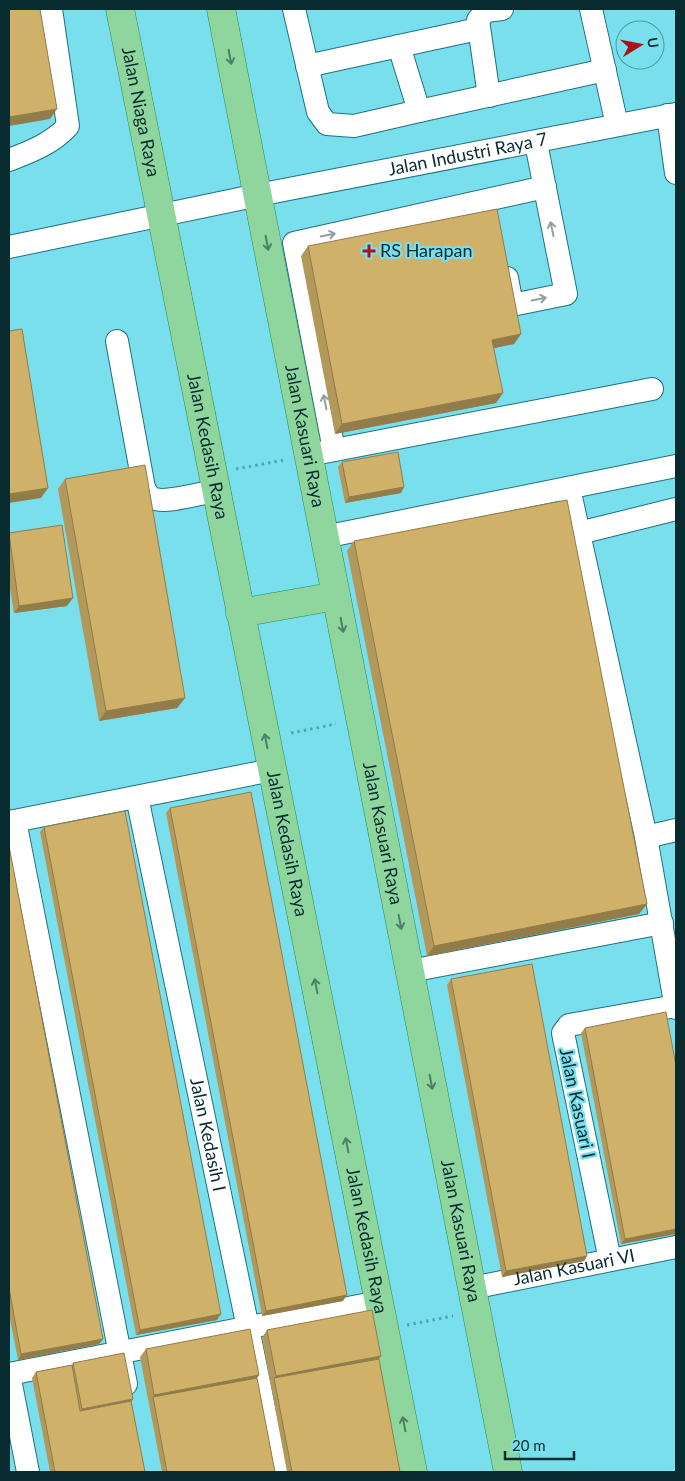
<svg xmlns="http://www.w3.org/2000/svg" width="685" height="1481" viewBox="0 0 685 1481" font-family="Lato,sans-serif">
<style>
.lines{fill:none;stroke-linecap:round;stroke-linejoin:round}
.minor-casing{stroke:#1f727c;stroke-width:24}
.major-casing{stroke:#2e884c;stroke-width:29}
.path{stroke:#54a4af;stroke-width:3;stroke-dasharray:2.5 4;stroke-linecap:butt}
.minor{stroke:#fff;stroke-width:22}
.major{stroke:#8ed69d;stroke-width:28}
.wall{fill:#b2985a}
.shaded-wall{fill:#917c4a}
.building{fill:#cfb169;stroke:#917c4a}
.oneway{stroke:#4b8066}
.oneway2{stroke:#90a0a1}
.poi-dot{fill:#a81417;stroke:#79dfed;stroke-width:2}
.labels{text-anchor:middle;stroke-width:4.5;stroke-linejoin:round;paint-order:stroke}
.street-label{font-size:18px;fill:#082b2f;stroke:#79dfed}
.poi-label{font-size:18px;fill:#082b2f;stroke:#79dfed;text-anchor:start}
</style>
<rect width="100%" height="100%" fill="#79dfed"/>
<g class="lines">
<defs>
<g id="minor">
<path d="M294,9L318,112L327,124L354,126L419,111"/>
<path d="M591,9L617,125"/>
<path d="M399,46L478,29"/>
<path d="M307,66L399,46L419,111L605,70"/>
<path d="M489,96L478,20L486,11L502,9"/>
<path d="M668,115L676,173"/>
<path d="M9,160C30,152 53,143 68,126L51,9"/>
<path id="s1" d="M9,247L258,195L676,114"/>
<path d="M507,278L512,305L566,294L536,143"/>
<path d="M117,341L144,488C147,493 149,498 155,499C168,503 201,493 216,491"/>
<path d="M334,450L294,243L545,187"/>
<path d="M319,453L652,389"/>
<path d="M569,488L646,837L676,1008"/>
<path d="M579,533L676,509"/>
<path d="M324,537L676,466"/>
<path id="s2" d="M137,797L248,1328L277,1472"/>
<path d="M15,821L126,1384"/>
<path d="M9,822L272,770"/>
<path d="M646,837L676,830"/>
<path d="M410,971L662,923"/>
<path d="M610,1260L563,1033L569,1025L676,1006"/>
<path id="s3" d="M472,1288L676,1247"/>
<path d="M9,1374L379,1302"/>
<path d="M9,1374L28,1472"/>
</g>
<g id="major">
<path id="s4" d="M120,9L413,1472"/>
<path id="s5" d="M221,9L508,1472"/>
<path d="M240,613L336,596"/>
</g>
</defs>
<use href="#minor" class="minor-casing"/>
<use href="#major" class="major-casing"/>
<path class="path" d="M236,469L284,460
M291,733L336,724
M407,1325L453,1316"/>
<use href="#minor" class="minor"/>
<use href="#major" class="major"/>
</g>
<path class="wall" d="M308,246L521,334L514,344L494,348L496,403L335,434L301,256Z
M342,462L401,493L345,503L338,467Z
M65,479L185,698L177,708L99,721L58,489Z
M9,533L67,606L14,613L9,582Z
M354,541L647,904L639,914L427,956L347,551Z
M170,808L343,1301L262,1316L166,813Z
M44,827L217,1320L136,1335L40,832Z
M9,846L103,1339L99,1344L18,1360L9,1314Z
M451,979L587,1256L584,1261L502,1277L447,985Z
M585,1028L676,1234L621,1244L581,1033Z
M267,1330L381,1356L379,1359L400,1472H287L262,1338Z
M146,1349L259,1375L257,1378L275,1472H162L140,1357Z
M73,1363L133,1399L131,1401L145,1472H50L32,1378L36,1372L72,1365Z"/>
<path class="shaded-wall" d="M57,109L50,119L9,126V117Z
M521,334L514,344L485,350L492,340Z
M503,393L496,403L335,434L342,424Z
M404,487L401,493L345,503L349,497Z
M48,488L41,498L9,503V494Z
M73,598L67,606L14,613L19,606Z
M185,698L177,708L99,721L106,711Z
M647,904L639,914L427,956L434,946Z
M676,1229V1234L621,1244L625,1239Z
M587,1256L584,1261L502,1277L506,1271Z
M347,1295L343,1301L262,1316L266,1311Z
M221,1314L217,1320L136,1335L140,1330Z
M103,1339L99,1344L18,1360L21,1354Z
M381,1356L375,1364L274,1378L276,1376Z
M259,1375L253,1383L153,1397L154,1395Z
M133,1399L128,1407L76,1417L82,1409Z"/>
<path class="building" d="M9,9H40L57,109L9,117Z
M497,209L521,334L492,340L503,393L342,424L308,246Z
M22,329L48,488L9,494V331Z
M398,452L404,487L349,497L342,462Z
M145,465L185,698L106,711L65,479Z
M567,500L647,904L434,946L354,541Z
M62,525L73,598L19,606L9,533Z
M251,792L347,1295L266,1311L170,808Z
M125,811L221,1314L140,1330L44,827Z
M9,846L103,1339L21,1354L9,1288Z
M532,964L587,1256L506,1271L451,979Z
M666,1012L676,1066V1229L625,1239L585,1028Z
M372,1310L381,1356L276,1376L267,1330Z
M250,1329L259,1375L154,1395L146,1349Z
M124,1353L133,1399L82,1409L73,1363Z
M379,1359L400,1472H292L274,1378Z
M72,1365L80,1411L131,1401L145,1472H55L36,1372Z
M257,1378L275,1472H167L153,1397Z"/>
<defs><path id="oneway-shaft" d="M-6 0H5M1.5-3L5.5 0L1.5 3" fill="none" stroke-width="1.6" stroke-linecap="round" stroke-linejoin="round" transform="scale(1.25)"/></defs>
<g class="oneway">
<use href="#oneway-shaft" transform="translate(230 57) rotate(79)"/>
<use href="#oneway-shaft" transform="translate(267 243) rotate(79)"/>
<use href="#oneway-shaft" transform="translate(342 625) rotate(79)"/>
<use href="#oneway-shaft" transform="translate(266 741) rotate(-101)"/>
<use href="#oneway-shaft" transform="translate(400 922) rotate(79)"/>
<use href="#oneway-shaft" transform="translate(316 986) rotate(-101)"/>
<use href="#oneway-shaft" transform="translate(431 1082) rotate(79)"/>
<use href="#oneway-shaft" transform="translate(347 1145) rotate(-101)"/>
<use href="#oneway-shaft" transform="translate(404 1424) rotate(-101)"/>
</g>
<g class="oneway2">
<use href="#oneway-shaft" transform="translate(552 229) rotate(-102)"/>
<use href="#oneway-shaft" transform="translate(328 235) rotate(-12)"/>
<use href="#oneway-shaft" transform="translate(539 299) rotate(-12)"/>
<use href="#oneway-shaft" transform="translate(325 402) rotate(-101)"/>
</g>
<path class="poi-dot" d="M366.5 243.5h5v5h5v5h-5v5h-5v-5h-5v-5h5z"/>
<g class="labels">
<g class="street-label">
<text dy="6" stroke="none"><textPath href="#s4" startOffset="105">Jalan Niaga Raya</textPath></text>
<text dy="6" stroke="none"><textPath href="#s1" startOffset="468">Jalan Industri Raya 7</textPath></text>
<text dy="6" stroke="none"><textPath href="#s5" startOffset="435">Jalan Kasuari Raya</textPath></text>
<text dy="6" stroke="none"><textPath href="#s4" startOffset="446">Jalan Kedasih Raya</textPath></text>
<text dy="6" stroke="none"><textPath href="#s5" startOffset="840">Jalan Kasuari Raya</textPath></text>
<text dy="6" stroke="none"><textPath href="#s4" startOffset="851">Jalan Kedasih Raya</textPath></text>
<text transform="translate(577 1103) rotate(78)" y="6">Jalan Kasuari I</text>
<text dy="6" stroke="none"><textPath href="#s2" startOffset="345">Jalan Kedasih I</textPath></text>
<text dy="6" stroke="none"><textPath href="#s5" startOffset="1245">Jalan Kasuari Raya</textPath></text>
<text dy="6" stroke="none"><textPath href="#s4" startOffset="1256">Jalan Kedasih Raya</textPath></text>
<text dy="6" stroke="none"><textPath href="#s3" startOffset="104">Jalan Kasuari VI</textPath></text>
</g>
<g class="poi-label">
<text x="380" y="257">RS Harapan</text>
</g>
</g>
<rect width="685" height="1481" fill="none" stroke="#082b2f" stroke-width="20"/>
<g transform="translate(640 45) rotate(80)"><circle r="24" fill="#79dfed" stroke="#4c97a1"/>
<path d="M0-4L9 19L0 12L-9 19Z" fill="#a81417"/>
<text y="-8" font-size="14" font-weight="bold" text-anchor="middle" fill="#082b2f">U</text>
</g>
<path d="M505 1451v8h69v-8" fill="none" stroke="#082b2f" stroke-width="2.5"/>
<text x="512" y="1451" font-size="15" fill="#082b2f" stroke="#79dfed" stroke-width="4" paint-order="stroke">20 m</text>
</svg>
